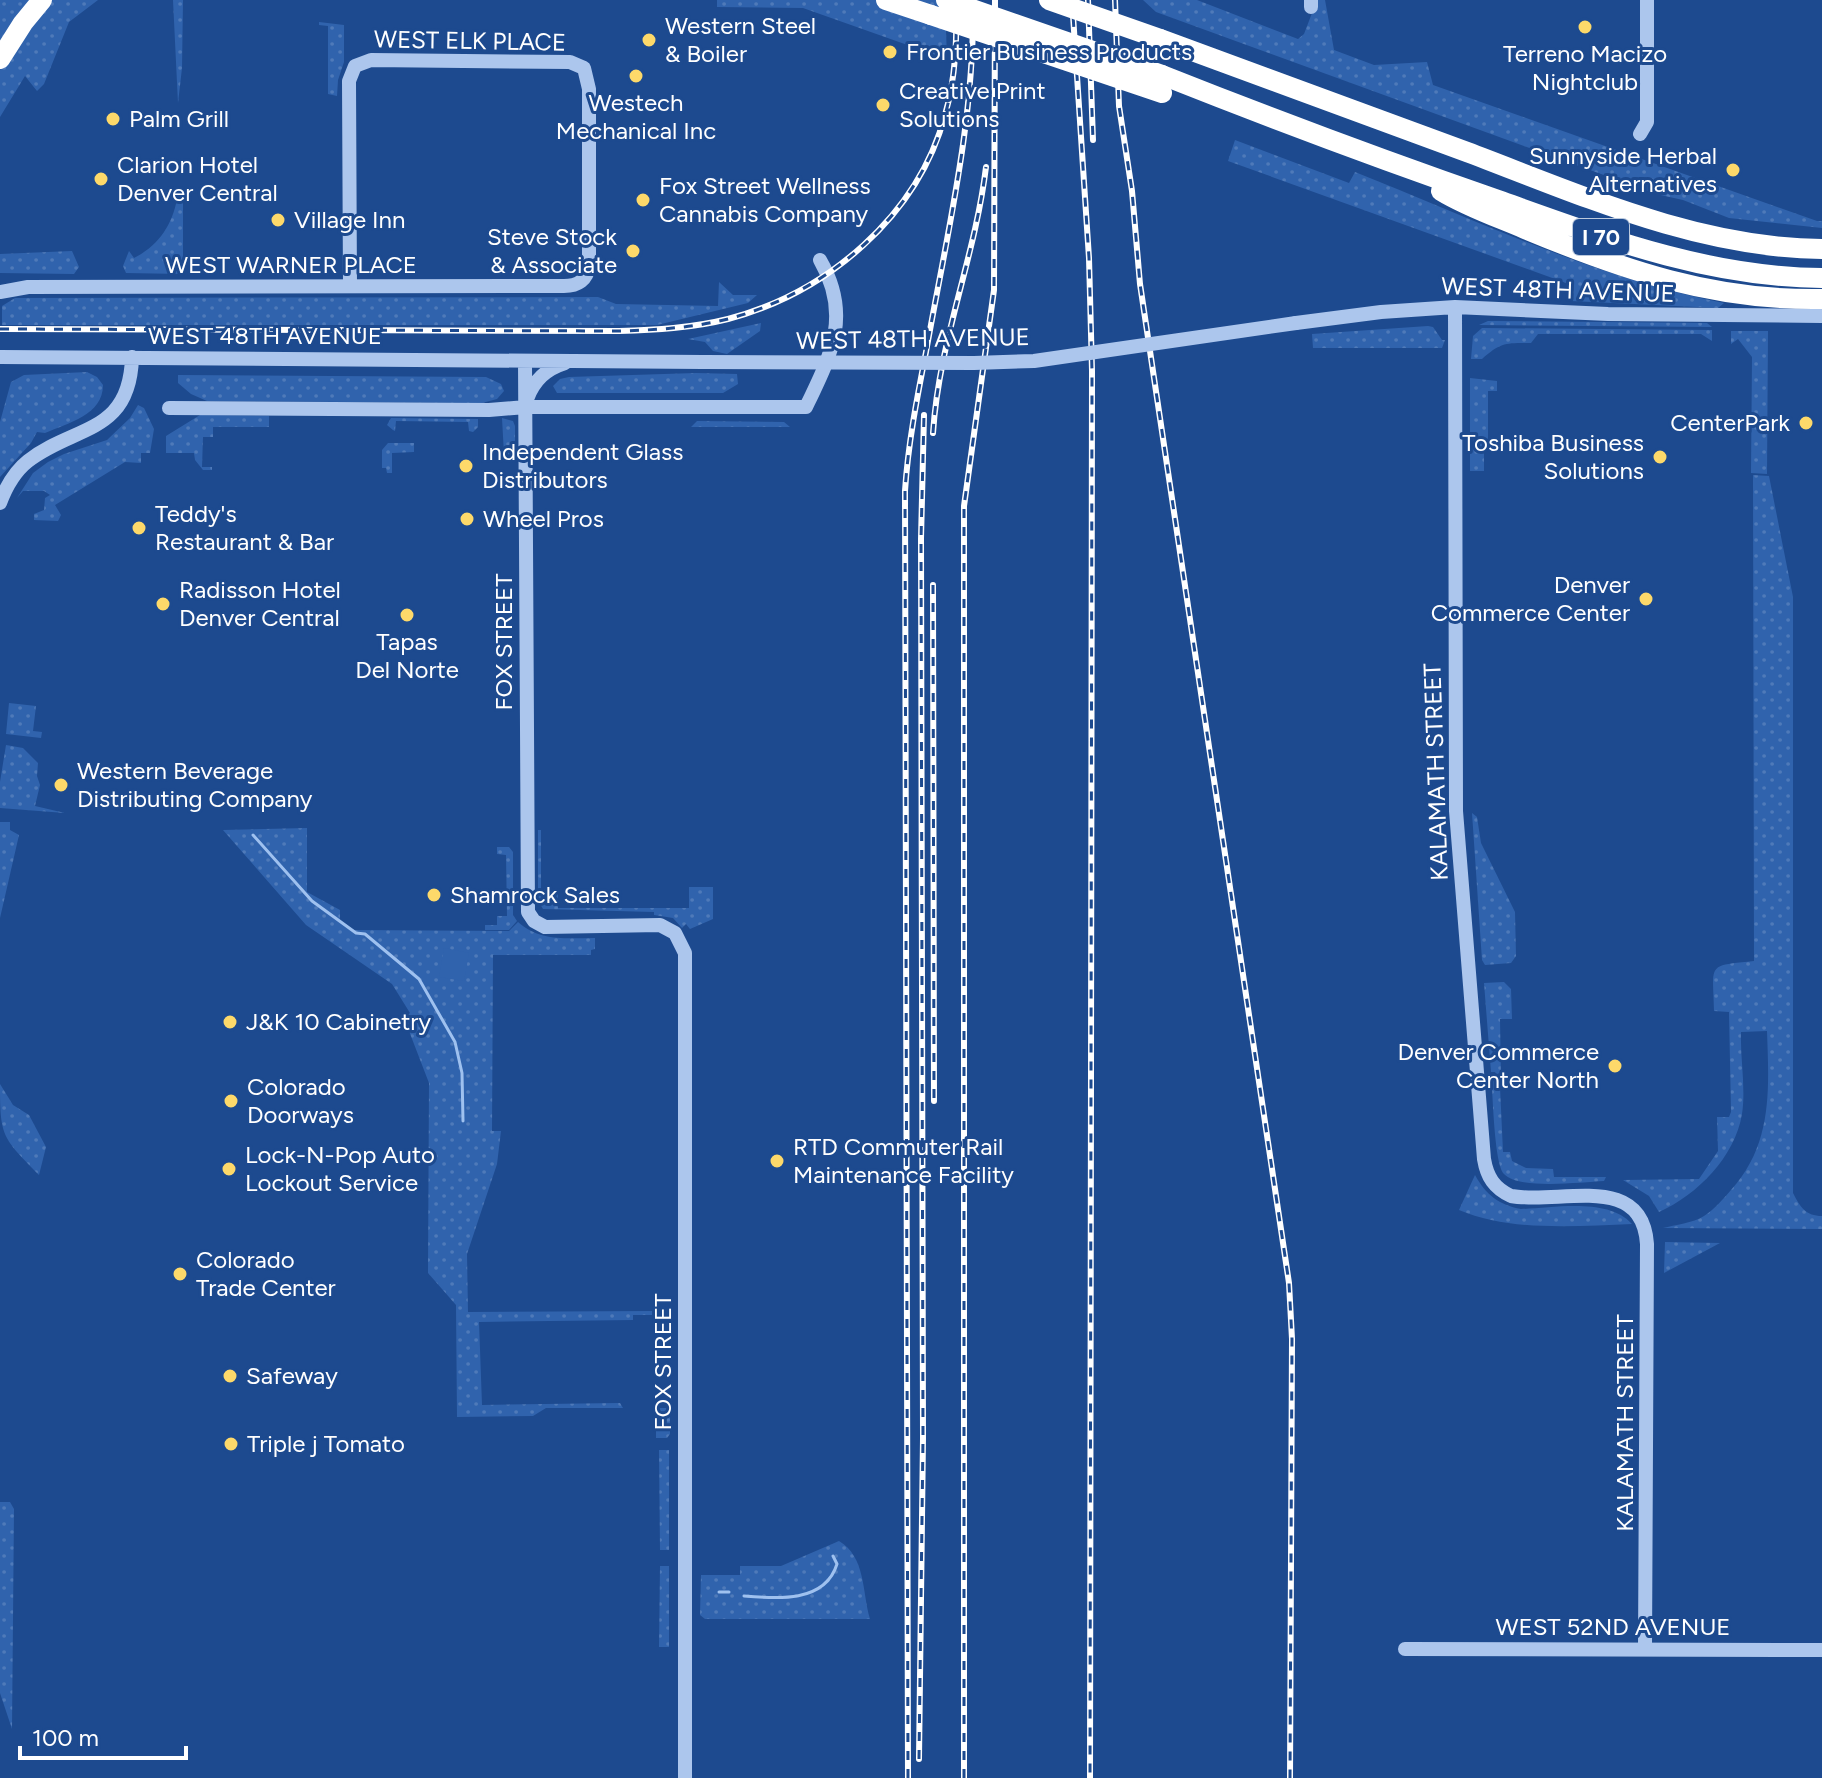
<svg xmlns="http://www.w3.org/2000/svg" width="1822" height="1778" viewBox="0 0 1822 1778" font-family="Figtree,sans-serif">
<style>
.grass{fill:url(#grass-dots)}
.garden{fill:#3063ad}
.lines{fill:none;stroke-linecap:round;stroke-linejoin:round}
.stream{stroke:#9fc1ef;stroke-width:3}
.minor{stroke:#acc6ed;stroke-width:14}
.highway{stroke:#fff;stroke-width:20}
.rail-casing{stroke:#fff;stroke-width:6}
.rail{stroke:#1d4a8f;stroke-width:3;stroke-dasharray:9;stroke-linecap:butt}
.minor-bridge{stroke:#acc6ed;stroke-width:14}
.highway-bridge{stroke:#fff;stroke-width:20}
.poi-dot{fill:#fdd96a;stroke:#1d4a8f;stroke-width:3}
.labels{text-anchor:middle;stroke-width:6;stroke-linejoin:round;paint-order:stroke}
.shield{fill:#1d4a8f;stroke:#bbc9dd;stroke-width:2}
.shield-label{font-size:22px;font-weight:bold;fill:#fff}
.poi-label{font-size:24px;fill:#fff;stroke:#1d4a8f;text-anchor:start}
.street-label{font-size:24px;fill:#fff;stroke:#1d4a8f}
</style>
<defs>
<pattern id="grass-dots" width="8" height="8" patternUnits="userSpaceOnUse" patternTransform="scale(2)"><rect width="8" height="8" fill="#3063ad"/><path d="M2 2h.1M6 6h.1" fill="none" stroke="#4f7ab9" stroke-width="1.8" stroke-linecap="round"/></pattern>
</defs>
<rect width="100%" height="100%" fill="#1d4a8f"/>
<path class="grass" d="M0,0H98L69,22L44,84L37,91L25,76L0,117Z
M173,0H183L182,68L178,103Z
M717,0H945L947,59L803,8L717,7Z
M1143,0H1197L1298,39L1304,34L1317,0H1325L1334,50L1374,65L1427,62L1433,85L1817,221H1822V228L1729,218L1683,200L1656,194L1156,12Z
M319,22L344,25V62L338,80L337,96L328,94V26L319,25Z
M1235,140L1349,183L1355,172C1476,220 1596,278 1724,303L1718,308L1571,301L1569,299V284L1228,161Z
M177,199L183,200V274L126,273L123,266L129,251L134,258C158,246 172,226 177,199Z
M72,251L79,267L74,274L0,273V254Z
M719,282L733,295H757L748,303L657,325H2V306L15,298L598,297L616,304L718,306Z
M1488,321L1707,323L1712,327L1479,325Z
M761,323L760,331L727,354L713,351L705,342L688,339Z
M1428,326L1433,327L1442,340H1445L1442,348H1313L1312,334Z
M1482,328L1712,330V341L1701,334H1538L1531,343C1506,343 1501,342 1482,359H1471L1473,336Z
M1731,331H1768L1767,474L1751,473L1752,357L1738,339L1731,344Z
M87,372L97,377L103,385C103,415 68,423 45,433L37,432L31,443L0,477V422L11,382L24,375Z
M696,373L737,374L738,384L723,393H557L553,386L560,379L569,377Z
M178,375L486,377L501,384L504,391L497,399L482,403L207,401L191,394L178,383Z
M1470,378L1497,381V391H1488V448L1484,449V471H1470Z
M138,405L144,408L154,429L150,453H141V463L125,462L55,505L61,515L58,521L34,520V514L44,510L45,498L50,495L44,491H23L17,498L33,473L48,462L64,454L107,440L130,418Z
M200,415L269,416V427H213V437H203L202,467H212V470H203L195,460L194,453H166V436Z
M391,418L478,419V427L473,432L469,431L468,422L396,421L395,431L393,430L387,425Z
M502,418L513,421L515,426V455L504,454Z
M697,421L784,422L790,427H691Z
M388,443H414V452L392,453V473H387L386,468H382V450Z
M1753,475L1769,476L1793,597V1193C1800,1207 1806,1216 1822,1216V1229L1663,1228C1675,1225 1693,1223 1704,1216C1715,1209 1723,1199 1731,1190C1773,1144 1769,1089 1767,1031L1741,1032C1740,1058 1746,1088 1742,1114C1735,1157 1697,1195 1659,1212L1649,1196L1623,1180L1699,1179L1718,1151L1717,1117H1729L1731,1112L1729,1012L1714,1011C1713,963 1706,966 1754,961Z
M9,703L36,706L33,731L42,732L41,738L6,734Z
M6,745L23,748L38,763L37,776L40,785L35,806L65,813L0,808V782Z
M1472,813L1477,817L1481,843L1515,912L1516,956L1511,963L1485,965L1482,960Z
M0,822H10V830L19,835L0,918Z
M307,828V892L340,910V921L354,930L509,931L518,922C540,942 567,938 595,938V949L591,950V955H493L492,1131H501L497,1164L467,1254L468,1312L658,1311V1315H633V1320L479,1322L482,1405L620,1403L623,1408H546L533,1416L457,1417L456,1305L428,1273L429,1083L404,1018L410,1013L392,984L306,925L223,830Z
M538,830H541V889H558V908H689V887H713V919L690,929L686,924L682,928L673,918L654,915V912L543,909L538,900Z
M497,847H509L513,852V915L517,921L509,930H485V925H497V916H507L506,855L497,854Z
M1504,982L1511,989L1512,1019H1500L1501,1081L1495,1072H1491L1484,983Z
M1491,1074L1500,1087L1503,1152H1510L1512,1161L1526,1168L1553,1169L1554,1177H1606L1604,1181C1581,1182 1519,1190 1504,1174C1494,1163 1493,1093 1491,1074Z
M0,1084L13,1105L29,1115L46,1147L39,1175C2,1137 0,1137 0,1084Z
M1475,1175C1486,1195 1499,1205 1521,1209C1554,1208 1608,1197 1632,1224C1577,1226 1510,1232 1459,1210Z
M1665,1242L1720,1243L1664,1273Z
M656,1408H670V1434L667,1438H656Z
M659,1450H669V1550H660Z
M0,1502H10L14,1509L12,1729L0,1693Z
M839,1541C866,1557 862,1592 870,1619H705L700,1615L701,1575H740V1566H781Z
M660,1566H669V1647H659Z"/>
<path class="garden" d="M444,948L469,953L464,981L439,977Z"/>
<g class="lines">
<path class="stream" d="M253,835L312,901L356,933L365,934L419,979L455,1042L462,1073L463,1121
M719,1592H729
M744,1596C777,1599 825,1603 837,1564L833,1556"/>
<path class="minor" d="M1311,7V0
M1640,134L1647,122V0
M0,292L28,287L564,286C578,286 587,280 589,266V89L584,68L570,62L371,60L355,66L349,81L350,286
M1455,307L1456,811L1484,1159C1487,1177 1494,1188 1511,1196C1559,1205 1642,1171 1647,1244L1645,1649
M1296,323L1381,312L1455,307L1608,314L1822,316
M0,357L703,362
M525,361L528,912L534,921L545,927L660,925L675,933L685,953V1778
M527,399C534,380 546,369 565,363
M169,408L489,410L526,407H806C831,355 852,315 820,260
M0,503C6,487 14,472 28,461C74,425 130,435 132,357
M1405,1649L1822,1650"/>
<path class="highway" d="M886,0L931,15
M1160,39C1263,76 1365,114 1467,152C1581,195 1698,248 1822,249
M0,59L23,23L42,0
M1162,75C1273,119 1385,161 1498,200C1605,238 1707,277 1822,278
M1441,191C1467,207 1497,217 1525,229C1623,270 1714,301 1822,299"/>
<defs>
<path id="rail" d="M1072,0L1089,258L1092,371L1090,1778
M1088,0L1093,140
M1115,0L1119,106L1132,191L1140,284L1289,1283L1292,1339L1290,1778
M0,329L619,331C655,330 692,328 728,319C827,293 918,216 945,115C956,77 957,39 956,0
M933,433C939,340 975,258 986,167
M933,585L934,1101
M919,1759L923,1438L921,539L924,415
M908,1778L905,491C908,444 917,398 926,352C947,234 975,120 973,0
M964,1778V506L994,290L995,0"/>
</defs>
<use href="#rail" class="rail-casing"/>
<use href="#rail" class="rail"/>
<path class="minor-bridge" d="M703,362L974,363L1034,361L1296,323"/>
<path class="highway-bridge" d="M946,0L1162,75
M1049,0L1160,39
M931,15L1162,93"/>
</g>
<g class="poi-dot">
<circle cx="1585" cy="27" r="8"/>
<circle cx="649" cy="40" r="8"/>
<circle cx="890" cy="52" r="8"/>
<circle cx="636" cy="76" r="8"/>
<circle cx="883" cy="105" r="8"/>
<circle cx="113" cy="119" r="8"/>
<circle cx="1733" cy="170" r="8"/>
<circle cx="101" cy="179" r="8"/>
<circle cx="643" cy="200" r="8"/>
<circle cx="278" cy="220" r="8"/>
<circle cx="633" cy="251" r="8"/>
<circle cx="1806" cy="423" r="8"/>
<circle cx="1660" cy="457" r="8"/>
<circle cx="466" cy="466" r="8"/>
<circle cx="467" cy="519" r="8"/>
<circle cx="139" cy="528" r="8"/>
<circle cx="1646" cy="599" r="8"/>
<circle cx="163" cy="604" r="8"/>
<circle cx="407" cy="615" r="8"/>
<circle cx="61" cy="785" r="8"/>
<circle cx="434" cy="895" r="8"/>
<circle cx="230" cy="1022" r="8"/>
<circle cx="1615" cy="1066" r="8"/>
<circle cx="231" cy="1101" r="8"/>
<circle cx="777" cy="1161" r="8"/>
<circle cx="229" cy="1169" r="8"/>
<circle cx="180" cy="1274" r="8"/>
<circle cx="230" cy="1376" r="8"/>
<circle cx="231" cy="1444" r="8"/>
</g>
<g class="labels">
<rect class="shield" x="1573" y="219" width="56" height="36" rx="6"/>
<g class="shield-label">
<text x="1601" y="245">I 70</text>
</g>
<g class="poi-label">
<text x="665" y="34">Western Steel<tspan x="665" dy="28">&amp; Boiler</tspan></text>
<text x="906" y="60">Frontier Business Products</text>
<text x="1585" y="62" text-anchor="middle">Terreno Macizo<tspan x="1585" dy="28">Nightclub</tspan></text>
<text x="899" y="99">Creative Print<tspan x="899" dy="28">Solutions</tspan></text>
<text x="636" y="111" text-anchor="middle">Westech<tspan x="636" dy="28">Mechanical Inc</tspan></text>
<text x="129" y="127">Palm Grill</text>
<text x="1717" y="164" text-anchor="end">Sunnyside Herbal<tspan x="1717" dy="28">Alternatives</tspan></text>
<text x="117" y="173">Clarion Hotel<tspan x="117" dy="28">Denver Central</tspan></text>
<text x="659" y="194">Fox Street Wellness<tspan x="659" dy="28">Cannabis Company</tspan></text>
<text x="294" y="228">Village Inn</text>
<text x="617" y="245" text-anchor="end">Steve Stock<tspan x="617" dy="28">&amp; Associate</tspan></text>
<text x="1790" y="431" text-anchor="end">CenterPark</text>
<text x="1644" y="451" text-anchor="end">Toshiba Business<tspan x="1644" dy="28">Solutions</tspan></text>
<text x="482" y="460">Independent Glass<tspan x="482" dy="28">Distributors</tspan></text>
<text x="155" y="522">Teddy's<tspan x="155" dy="28">Restaurant &amp; Bar</tspan></text>
<text x="483" y="527">Wheel Pros</text>
<text x="1630" y="593" text-anchor="end">Denver<tspan x="1630" dy="28">Commerce Center</tspan></text>
<text x="179" y="598">Radisson Hotel<tspan x="179" dy="28">Denver Central</tspan></text>
<text x="407" y="650" text-anchor="middle">Tapas<tspan x="407" dy="28">Del Norte</tspan></text>
<text x="77" y="779">Western Beverage<tspan x="77" dy="28">Distributing Company</tspan></text>
<text x="450" y="903">Shamrock Sales</text>
<text x="246" y="1030">J&amp;K 10 Cabinetry</text>
<text x="1599" y="1060" text-anchor="end">Denver Commerce<tspan x="1599" dy="28">Center North</tspan></text>
<text x="247" y="1095">Colorado<tspan x="247" dy="28">Doorways</tspan></text>
<text x="793" y="1155">RTD Commuter Rail<tspan x="793" dy="28">Maintenance Facility</tspan></text>
<text x="245" y="1163">Lock-N-Pop Auto<tspan x="245" dy="28">Lockout Service</tspan></text>
<text x="196" y="1268">Colorado<tspan x="196" dy="28">Trade Center</tspan></text>
<text x="246" y="1384">Safeway</text>
<text x="247" y="1452">Triple j Tomato</text>
</g>
<g class="street-label">
<text transform="translate(470 41) rotate(1)" y="8">WEST ELK PLACE</text>
<text x="291" y="273">WEST WARNER PLACE</text>
<text transform="translate(1558 290) rotate(2)" y="8">WEST 48TH AVENUE</text>
<text x="265" y="344">WEST 48TH AVENUE</text>
<text transform="translate(913 339) rotate(-1)" y="8">WEST 48TH AVENUE</text>
<text transform="translate(504 642) rotate(-90)" y="8">FOX STREET</text>
<text transform="translate(1436 772) rotate(-92)" y="8">KALAMATH STREET</text>
<text transform="translate(663 1362) rotate(-90)" y="8">FOX STREET</text>
<text transform="translate(1625 1423) rotate(-90)" y="8">KALAMATH STREET</text>
<text x="1613" y="1635">WEST 52ND AVENUE</text>
</g>
</g>
<path d="M20 1746v12h166v-12" fill="none" stroke="#ffffff" stroke-width="4"/>
<text x="32" y="1746" font-size="24" fill="#ffffff" stroke="#1d4a8f" stroke-width="6" paint-order="stroke">100 m</text>
</svg>
